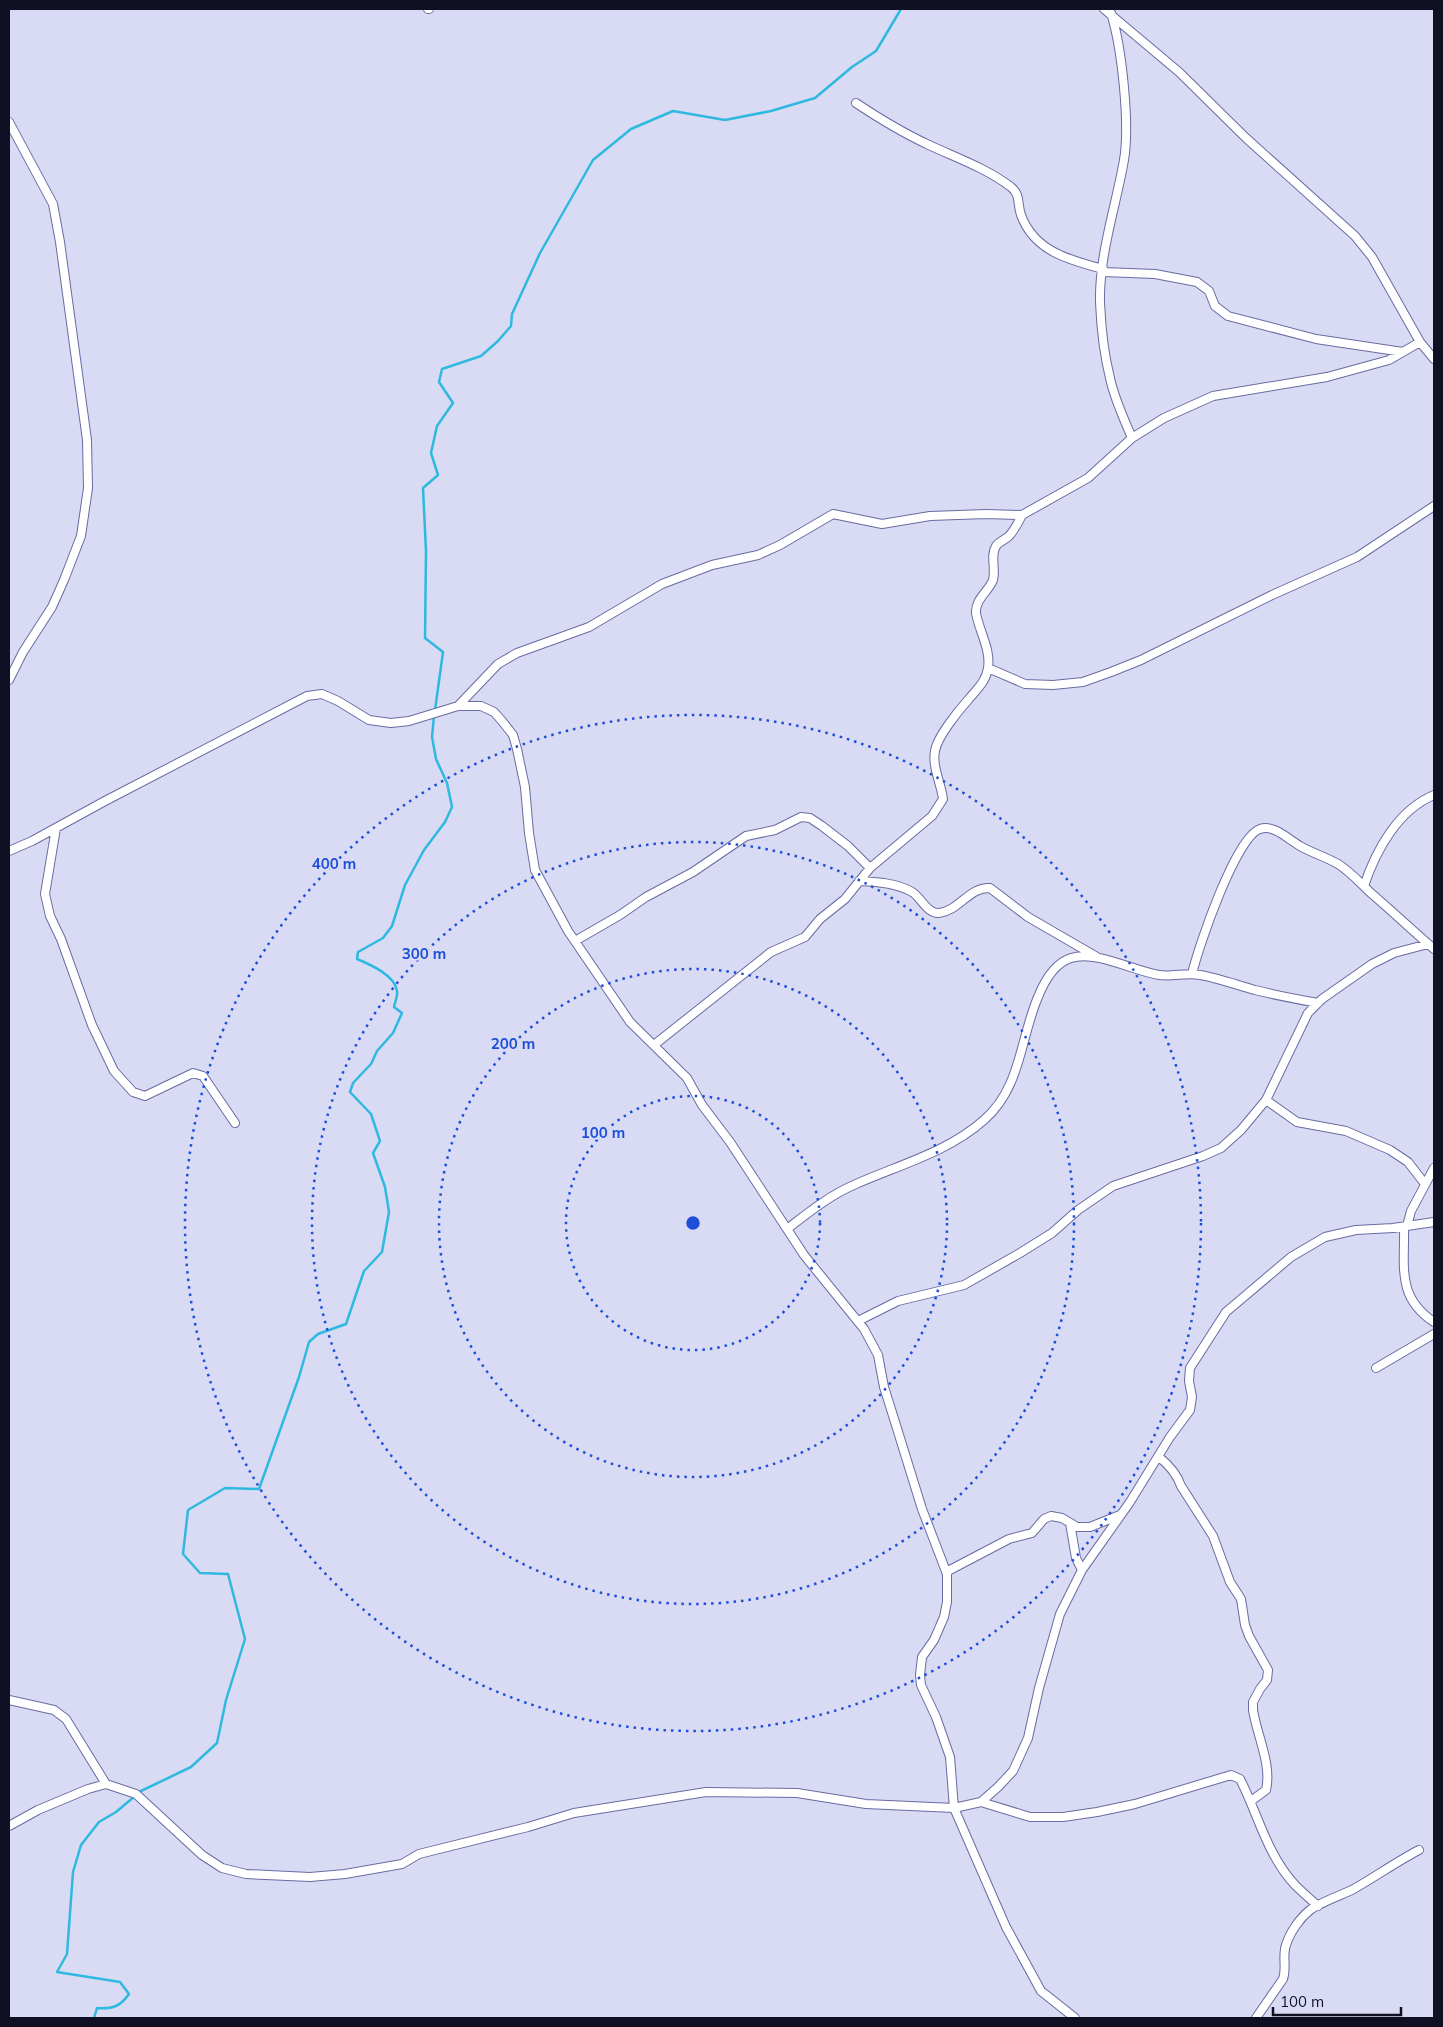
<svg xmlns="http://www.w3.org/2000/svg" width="1443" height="2027" viewBox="0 0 1443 2027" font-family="Mulish,sans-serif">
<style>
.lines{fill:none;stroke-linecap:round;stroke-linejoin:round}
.stream{stroke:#2fb9df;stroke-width:2.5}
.street-casing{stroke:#696ba2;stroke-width:10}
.street{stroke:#fff;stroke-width:8}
.ring{fill:none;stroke:#1d4ed8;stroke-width:2.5;stroke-dasharray:2.5 5}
.centre{fill:#1d4ed8;stroke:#d9dbf5;stroke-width:2.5}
.ring-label{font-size:15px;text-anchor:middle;font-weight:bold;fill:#1d4ed8;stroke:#d9dbf5;stroke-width:4;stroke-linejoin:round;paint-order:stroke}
</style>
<rect width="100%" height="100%" fill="#d9dbf5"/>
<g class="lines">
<path class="stream" d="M435,710L443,652L425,638L426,551L423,488L438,475L431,453L437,426L453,403L439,382L442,369L481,356L498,341L511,326L512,314L540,253L593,160L631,129L673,111L725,120L771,111L815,98L852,67L876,51L901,9
M94,2018L97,2008C112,2009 120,2007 129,1994L120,1982L57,1972L67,1954L73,1872L81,1845L99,1822L116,1812L141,1791L191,1767L217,1743L226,1700L245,1639L228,1574L200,1573L183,1554L188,1510L225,1488L259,1489L299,1377L309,1342L318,1334L346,1324L364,1271L382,1252L389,1212L385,1187L373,1153L380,1141L371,1114L350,1092L353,1083L371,1064L377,1051L393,1033L402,1013L394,1007C395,1002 398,995 397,991C395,975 369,964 357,959L358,952L383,938L392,926L405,885L424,850L445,822L452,807L447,783L436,759L432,737L434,716"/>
<defs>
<path id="street" d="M428,9H429
M1104,9L1179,72L1246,138L1355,236L1372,257L1420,342L1434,359
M1111,13C1122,48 1130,124 1124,160C1116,206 1099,255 1100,302C1101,327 1104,354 1110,378C1114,398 1124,419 1132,438
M856,103C880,119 903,133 929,145C957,158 986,168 1011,187C1021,195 1017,204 1021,215C1034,251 1069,260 1103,269
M9,122L53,204L60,242L87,440L88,488L81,536L64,580L52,607L23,652L9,680
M1103,272L1155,274L1197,282L1209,291L1215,306L1228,316L1316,339L1403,352
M988,668L1025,684L1053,685L1083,682L1111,672L1141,660L1272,595L1357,557L1434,506
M458,706L498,664L517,653L589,627L662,584L712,565L758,555L780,545L833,514L882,524L930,516L986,514L1022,515L1088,478L1132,438L1164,418L1213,396L1327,377L1389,360L1420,342
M56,828L45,894L50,916L61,939L92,1025L114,1071L133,1092L145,1096L193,1073L203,1076L235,1123
M9,851L32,841L105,801L307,696L322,694L338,701L369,720L391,723L409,721L458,706H481L494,712L502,721L513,735L517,749L525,787L529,833L535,870L568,931L630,1022L687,1078L702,1105L730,1142L804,1255L864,1329L878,1355L884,1387L895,1422L922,1509L947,1574V1602L944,1617L934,1640L922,1657L920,1675L921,1685L936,1717L950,1757L954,1808L1006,1927L1041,1991L1075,2018
M859,881C877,882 897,883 912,892C921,897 927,914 939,913C959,911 969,887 990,888L1028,917L1097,957
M1364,886C1376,850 1398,810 1434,795
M575,941L620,915L646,897L693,872L746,836L775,830L801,817L810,818L822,826L848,846L870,868
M1192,974C1198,948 1236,836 1260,829C1273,824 1288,839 1300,846C1312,853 1326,857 1338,864C1351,872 1361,884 1372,894C1393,912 1413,931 1434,949
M654,1045L771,952L805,937L820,919L845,899L870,868L932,816L943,799C941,783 932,767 935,751C937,737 959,710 968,700C976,690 986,682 988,668C991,649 979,631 976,613C975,599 989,591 993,580C996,568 990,556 996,546C999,542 1004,540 1008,537C1015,530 1018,523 1022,515
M1266,1100L1297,1122L1346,1131L1390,1150L1408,1162L1425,1184
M1407,1226L1411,1211L1434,1168
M1404,1227C1405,1266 1396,1297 1434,1322
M787,1229C809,1212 830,1195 856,1184C899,1165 948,1152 984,1120C1021,1088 1020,1039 1038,997C1044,982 1055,963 1071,958C1095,950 1134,971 1159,975C1173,977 1187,972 1200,975C1218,978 1237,985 1255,990C1275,995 1296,999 1318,1003
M858,1321L898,1301L964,1285L1020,1253L1052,1233L1078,1210L1113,1186L1203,1156L1221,1148L1241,1130L1266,1100L1308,1013L1322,999L1372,964L1394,953L1428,944
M1376,1368L1434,1334
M1159,1457C1169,1465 1177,1474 1181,1486L1213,1536L1230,1582L1241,1599L1245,1625L1249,1636L1268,1670L1267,1680L1260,1689L1253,1702V1710C1257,1736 1272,1764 1266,1790L1251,1801
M1070,1523L1076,1558L1082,1570
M946,1572L1009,1539L1032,1533L1044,1519L1051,1516L1062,1518L1077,1527H1090L1120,1515
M9,1700L54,1710L66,1719L106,1784
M981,1802L998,1787L1013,1771L1028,1738L1039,1688L1060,1614L1082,1570L1130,1502L1170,1437L1190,1410L1192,1397L1189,1381L1190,1368L1226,1312L1291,1257L1325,1237L1356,1230L1393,1228L1434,1222
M9,1826L38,1810L88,1789L106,1784L136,1794L202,1855L222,1868L246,1874L310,1877L345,1874L402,1864L419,1854L528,1827L574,1813L706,1792L797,1793L866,1804L954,1808L981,1802L1030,1817H1063L1097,1812L1135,1804L1231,1775L1240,1779C1258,1814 1267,1855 1295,1885C1302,1892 1310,1899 1318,1906
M1256,2018L1283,1979C1287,1967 1282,1956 1286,1945C1290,1932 1300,1918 1310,1910C1319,1903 1341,1895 1352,1890C1375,1877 1396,1862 1419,1850"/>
</defs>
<use href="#street" class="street-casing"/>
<use href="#street" class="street"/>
</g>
<g class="ring">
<circle cx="693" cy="1223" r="127"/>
<circle cx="693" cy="1223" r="254"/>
<circle cx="693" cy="1223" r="381"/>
<circle cx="693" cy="1223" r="508"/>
</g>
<circle cx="693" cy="1223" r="8" class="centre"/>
<g class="ring-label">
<text x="334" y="869">400 m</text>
<text x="424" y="959">300 m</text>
<text x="513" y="1049">200 m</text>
<text x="603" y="1138">100 m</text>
</g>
<rect width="1443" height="2027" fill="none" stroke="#101025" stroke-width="20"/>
<path d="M1273 2007v8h128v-8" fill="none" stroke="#101025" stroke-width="2.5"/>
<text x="1280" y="2007" font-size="15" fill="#101025" stroke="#d9dbf5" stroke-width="4" paint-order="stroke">100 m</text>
</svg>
